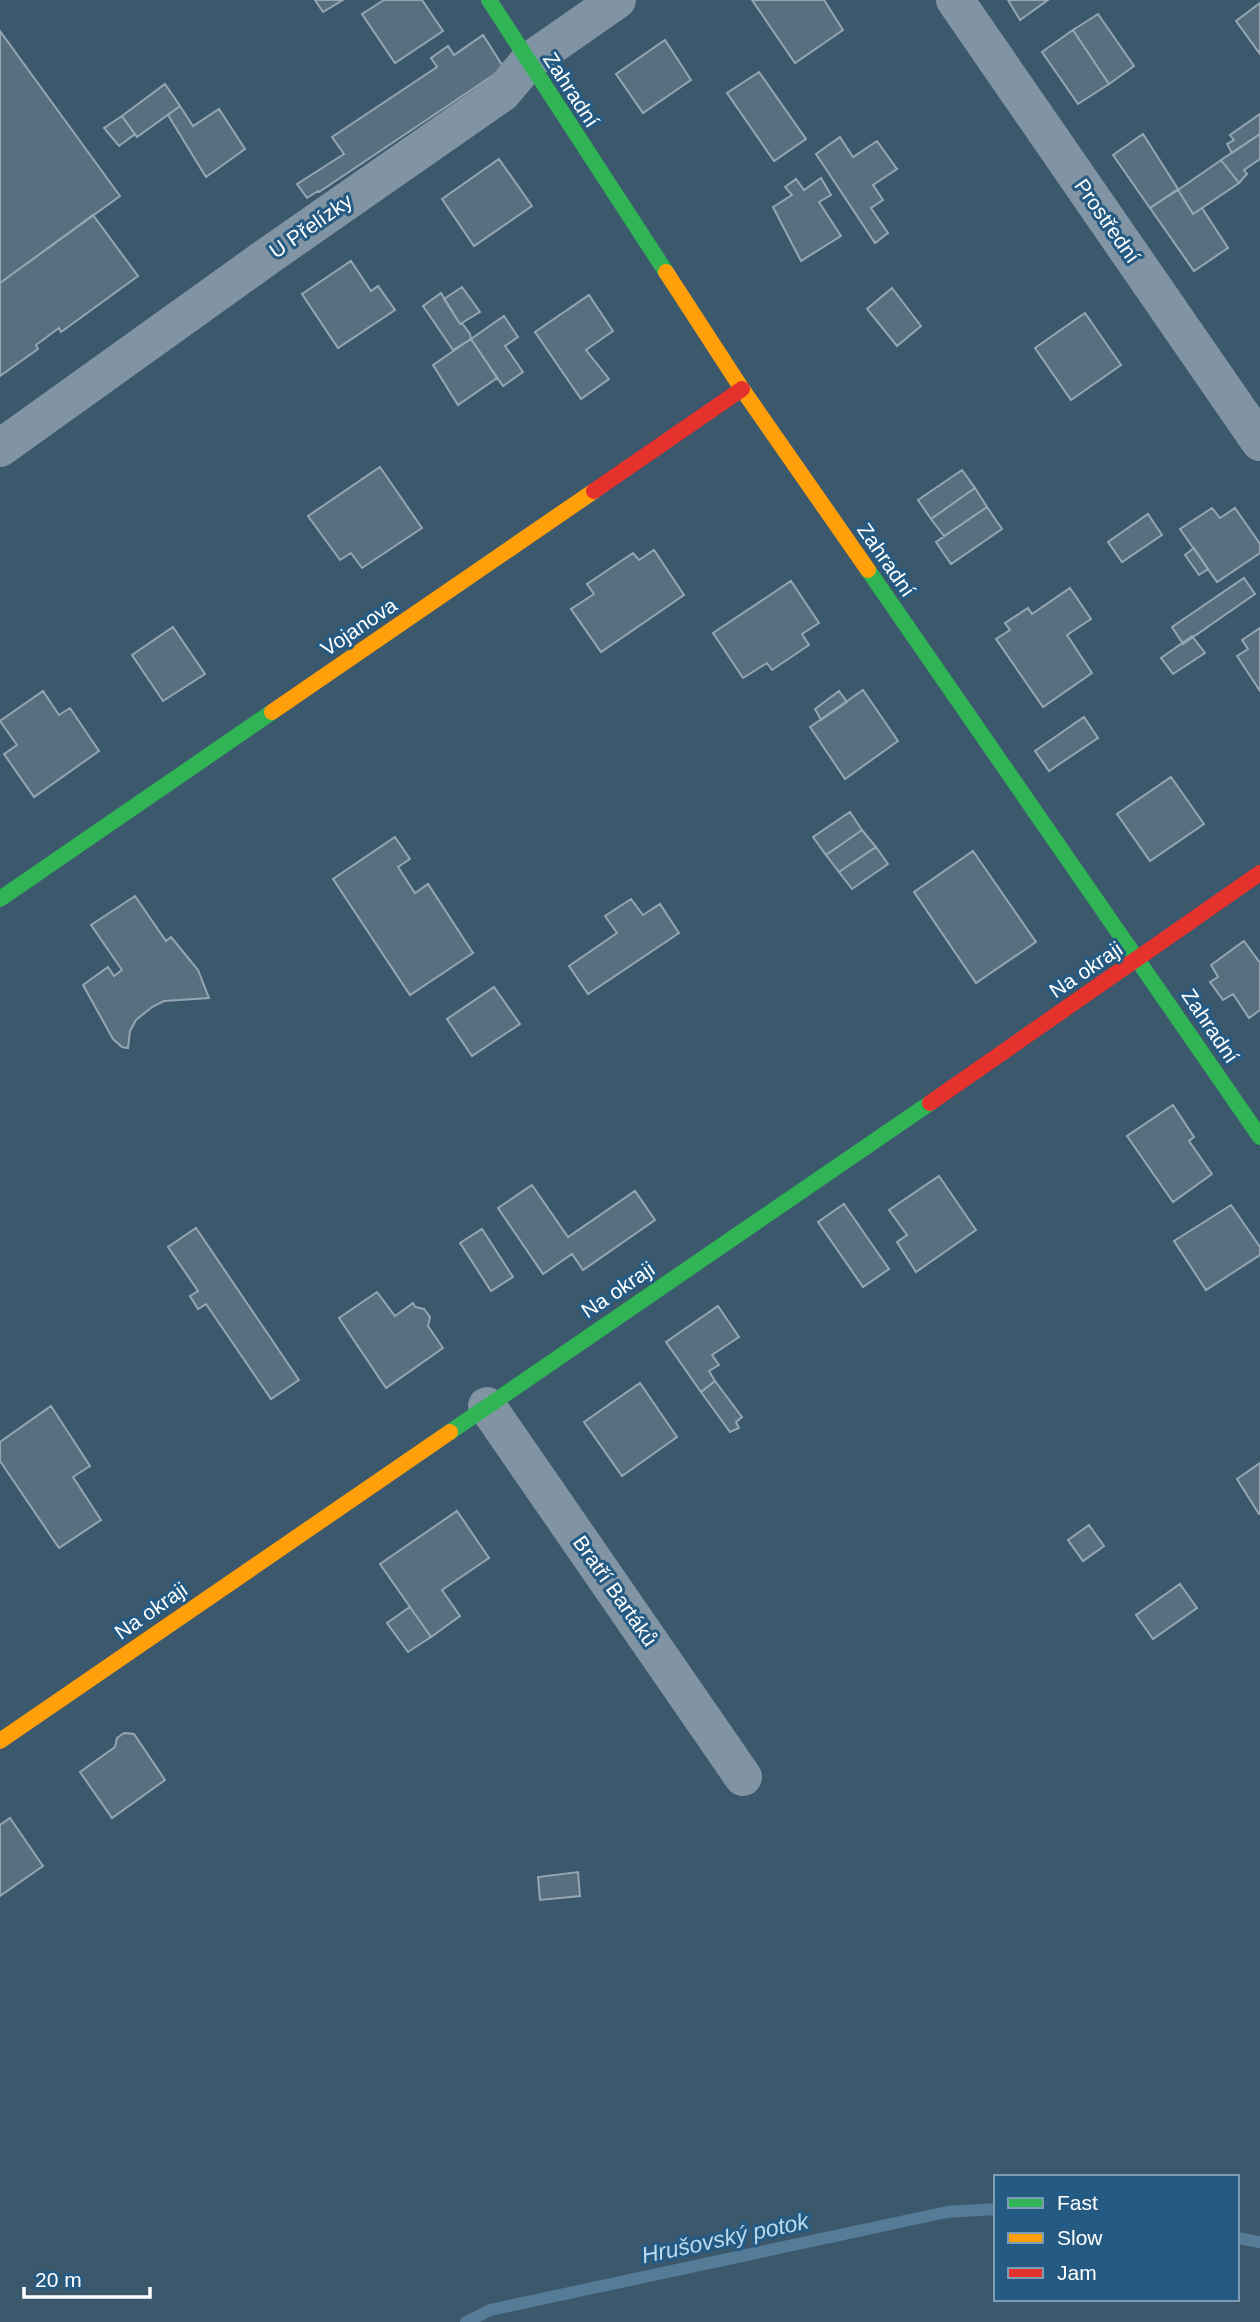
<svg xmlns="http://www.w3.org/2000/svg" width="1260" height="2322" viewBox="0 0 1260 2322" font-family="Helvetica,sans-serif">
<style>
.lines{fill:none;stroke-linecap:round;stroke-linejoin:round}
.stream{stroke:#567b96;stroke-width:12}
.building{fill:#586f80;stroke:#94a6b2;stroke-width:2}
.street{stroke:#8194a3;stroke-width:38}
.fast{stroke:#30b455;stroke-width:16}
.slow{stroke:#ff9f0a;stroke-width:16}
.jam{stroke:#e5322d;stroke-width:16}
.labels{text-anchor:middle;stroke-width:6;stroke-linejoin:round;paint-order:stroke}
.street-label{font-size:21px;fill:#fff;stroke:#255b83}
.water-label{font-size:23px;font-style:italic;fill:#b9d9ef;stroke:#255b83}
</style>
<rect width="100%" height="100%" fill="#3b586d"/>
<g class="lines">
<path class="stream" d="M1237,2238L1260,2242
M466,2322L490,2310L947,2212L996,2209"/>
</g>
<path class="building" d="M315,0H343L323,12Z
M384,0H422L443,31L395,63L362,14Z
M752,0H824L843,30L795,63Z
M1008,0H1048L1020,20Z
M1260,3V54L1236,21Z
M1098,14L1134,66L1109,84L1073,30Z
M1073,30L1109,84L1078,104L1042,52Z
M0,31L120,196L0,283Z
M483,35L504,68L319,192L318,191L307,198L297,184L344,154L332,137L437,67L431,58L448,46L454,55Z
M665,40L691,80L643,113L616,74Z
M759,72L806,139L774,161L727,93Z
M165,84L180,106L137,137L122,116Z
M180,106L193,126L219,109L245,149L206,177L168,115Z
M1260,114V134L1232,153L1227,144L1234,140L1230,135Z
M122,116L135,134L119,146L104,128Z
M1143,134L1178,189L1150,208L1113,155Z
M1260,134V159L1244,170L1247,174L1239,183L1221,160Z
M840,137L853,157L877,141L897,169L873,185L883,200L871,208L888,233L875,243L816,154Z
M499,159L532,206L474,246L442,199Z
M1221,160L1239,183L1193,214L1178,190Z
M821,178L831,195L819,202L841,236L801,261L773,207L792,195L785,187L796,179L804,190Z
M1178,190L1193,214L1202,208L1228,248L1194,271L1150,208Z
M93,215L138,276L61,332L59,328L36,345L38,349L0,376V283Z
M351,261L371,291L378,286L395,310L338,348L302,294Z
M462,287L480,312L460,324L444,299Z
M892,288L921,326L897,346L867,309Z
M441,293L460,324L462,323L470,334L471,339L453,350L423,306Z
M589,295L613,331L586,350L609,379L581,399L535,332Z
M1085,313L1121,365L1071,400L1035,348Z
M504,316L518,337L505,346L523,372L503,386L471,339Z
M471,339L497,378L458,405L433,365Z
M380,467L422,528L362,568L351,553L340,560L308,516Z
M962,470L975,488L931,519L918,500Z
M975,488L987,507L944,536L931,519Z
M987,507L1002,529L951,564L936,542Z
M1212,508L1220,518L1235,508L1260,544V553L1217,582L1180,529Z
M1148,514L1162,535L1122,562L1108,542Z
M1194,548L1208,569L1199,575L1185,555Z
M654,550L684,595L601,652L571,609L594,594L587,584L633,553L639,560Z
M1244,578L1255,594L1183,644L1172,627Z
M791,581L819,623L802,634L809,645L772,670L767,663L743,678L713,633Z
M1070,588L1091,619L1067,635L1092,673L1043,707L996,639L1010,630L1005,623L1028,608L1032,614Z
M173,627L205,674L163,701L132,655Z
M1260,628V691L1237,656L1248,649L1242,640Z
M1192,636L1205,653L1173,674L1161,658Z
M863,690L898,741L845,779L810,727Z
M43,691L59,715L70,708L99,751L34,797L4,754L17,745L0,721Z
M839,691L847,702L821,720L815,709Z
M1084,717L1098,738L1049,771L1035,751Z
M1171,777L1204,824L1150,861L1117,814Z
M850,812L862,830L826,855L813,837Z
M862,830L876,847L839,872L826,855Z
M395,837L410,859L398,867L415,893L428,884L473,953L410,995L333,879Z
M876,847L888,864L852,889L839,872Z
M973,851L1036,942L976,983L914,892Z
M135,896L166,941L171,937L198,970L209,998L164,1001L152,1007L136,1020L130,1031L128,1048L122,1047L113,1039L83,985L108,967L114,976L122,970L91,925Z
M631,899L643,915L660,904L679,933L588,994L569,966L617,933L605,916Z
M1244,941L1260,963V1010L1249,1018L1233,994L1223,1000L1210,982L1218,977L1211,965Z
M494,987L520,1024L472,1056L447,1019Z
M1173,1105L1194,1137L1189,1141L1212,1174L1173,1202L1127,1136Z
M939,1176L976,1230L916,1272L897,1242L907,1235L889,1210Z
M532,1185L568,1237L635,1191L655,1220L583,1270L572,1254L543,1274L498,1208Z
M844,1204L889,1269L863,1287L818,1222Z
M1231,1205L1260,1247V1255L1206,1290L1174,1241Z
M196,1228L299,1380L271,1399L206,1304L198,1309L190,1296L198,1291L168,1247Z
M482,1229L513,1277L491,1291L460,1243Z
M377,1292L395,1316L413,1303L415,1307L424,1309L430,1317L428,1326L443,1348L386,1388L339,1318Z
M718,1306L739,1337L712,1355L719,1365L709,1371L715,1381L701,1392L666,1342Z
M715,1381L742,1417L736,1422L739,1428L730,1432L701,1392Z
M640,1383L677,1437L622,1476L584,1422Z
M51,1406L90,1466L73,1477L101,1520L59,1548L0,1461V1442Z
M1260,1463V1514H1259L1237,1479Z
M457,1511L489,1558L442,1590L460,1616L431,1637L380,1564Z
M1089,1525L1104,1546L1083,1561L1068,1540Z
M1180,1584L1197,1608L1153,1639L1136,1615Z
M410,1607L431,1637L408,1652L387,1623Z
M124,1733L134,1734L165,1780L112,1818L80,1772L115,1747L117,1738Z
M10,1818L43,1866L0,1896V1825Z
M578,1872L580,1896L540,1900L538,1877Z"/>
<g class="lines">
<path class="street" d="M955,0L1260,442
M0,448L268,256L502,93L528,62L617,0
M487,1406L743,1777"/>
<path class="fast" d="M489,0L666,272
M868,570L1260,1137
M0,899L272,712
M450,1432L930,1103"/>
<path class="slow" d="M666,272L742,389L868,570
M272,712L594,491
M0,1741L450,1432"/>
<path class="jam" d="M594,491L742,389
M930,1103L1260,873"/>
</g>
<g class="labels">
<g class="street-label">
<text transform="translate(571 90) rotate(57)" y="7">Zahradní</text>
<text transform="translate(1107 221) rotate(55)" y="7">Prostřední</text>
<text transform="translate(311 226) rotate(-35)" y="7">U Přelízky</text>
<text transform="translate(886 560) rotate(55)" y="7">Zahradní</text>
<text transform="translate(359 627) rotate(-34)" y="7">Vojanova</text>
<text transform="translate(1086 970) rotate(-34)" y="7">Na okraji</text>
<text transform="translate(1210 1026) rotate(56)" y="7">Zahradní</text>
<text transform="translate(618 1290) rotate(-34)" y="7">Na okraji</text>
<text transform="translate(615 1591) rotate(55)" y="7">Bratří Bartáků</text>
<text transform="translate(151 1611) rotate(-35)" y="7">Na okraji</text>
</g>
<g class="water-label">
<text transform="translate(725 2238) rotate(-12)" y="8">Hrušovský potok</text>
</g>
</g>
<rect x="994" y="2175" width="245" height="126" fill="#255b83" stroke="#7c9db5" stroke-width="2"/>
<rect x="1008" y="2198" width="35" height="10" fill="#30b455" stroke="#7c9db5" stroke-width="2"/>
<text x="1057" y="2210" font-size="21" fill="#ffffff">Fast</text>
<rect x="1008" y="2233" width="35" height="10" fill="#ff9f0a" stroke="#7c9db5" stroke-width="2"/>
<text x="1057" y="2245" font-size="21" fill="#ffffff">Slow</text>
<rect x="1008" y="2268" width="35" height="10" fill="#e5322d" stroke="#7c9db5" stroke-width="2"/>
<text x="1057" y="2280" font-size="21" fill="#ffffff">Jam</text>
<path d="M24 2287v10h126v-10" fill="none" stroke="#ffffff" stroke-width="3.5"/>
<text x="35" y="2287" font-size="21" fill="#ffffff" stroke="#255b83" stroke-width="5" paint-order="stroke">20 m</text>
</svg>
